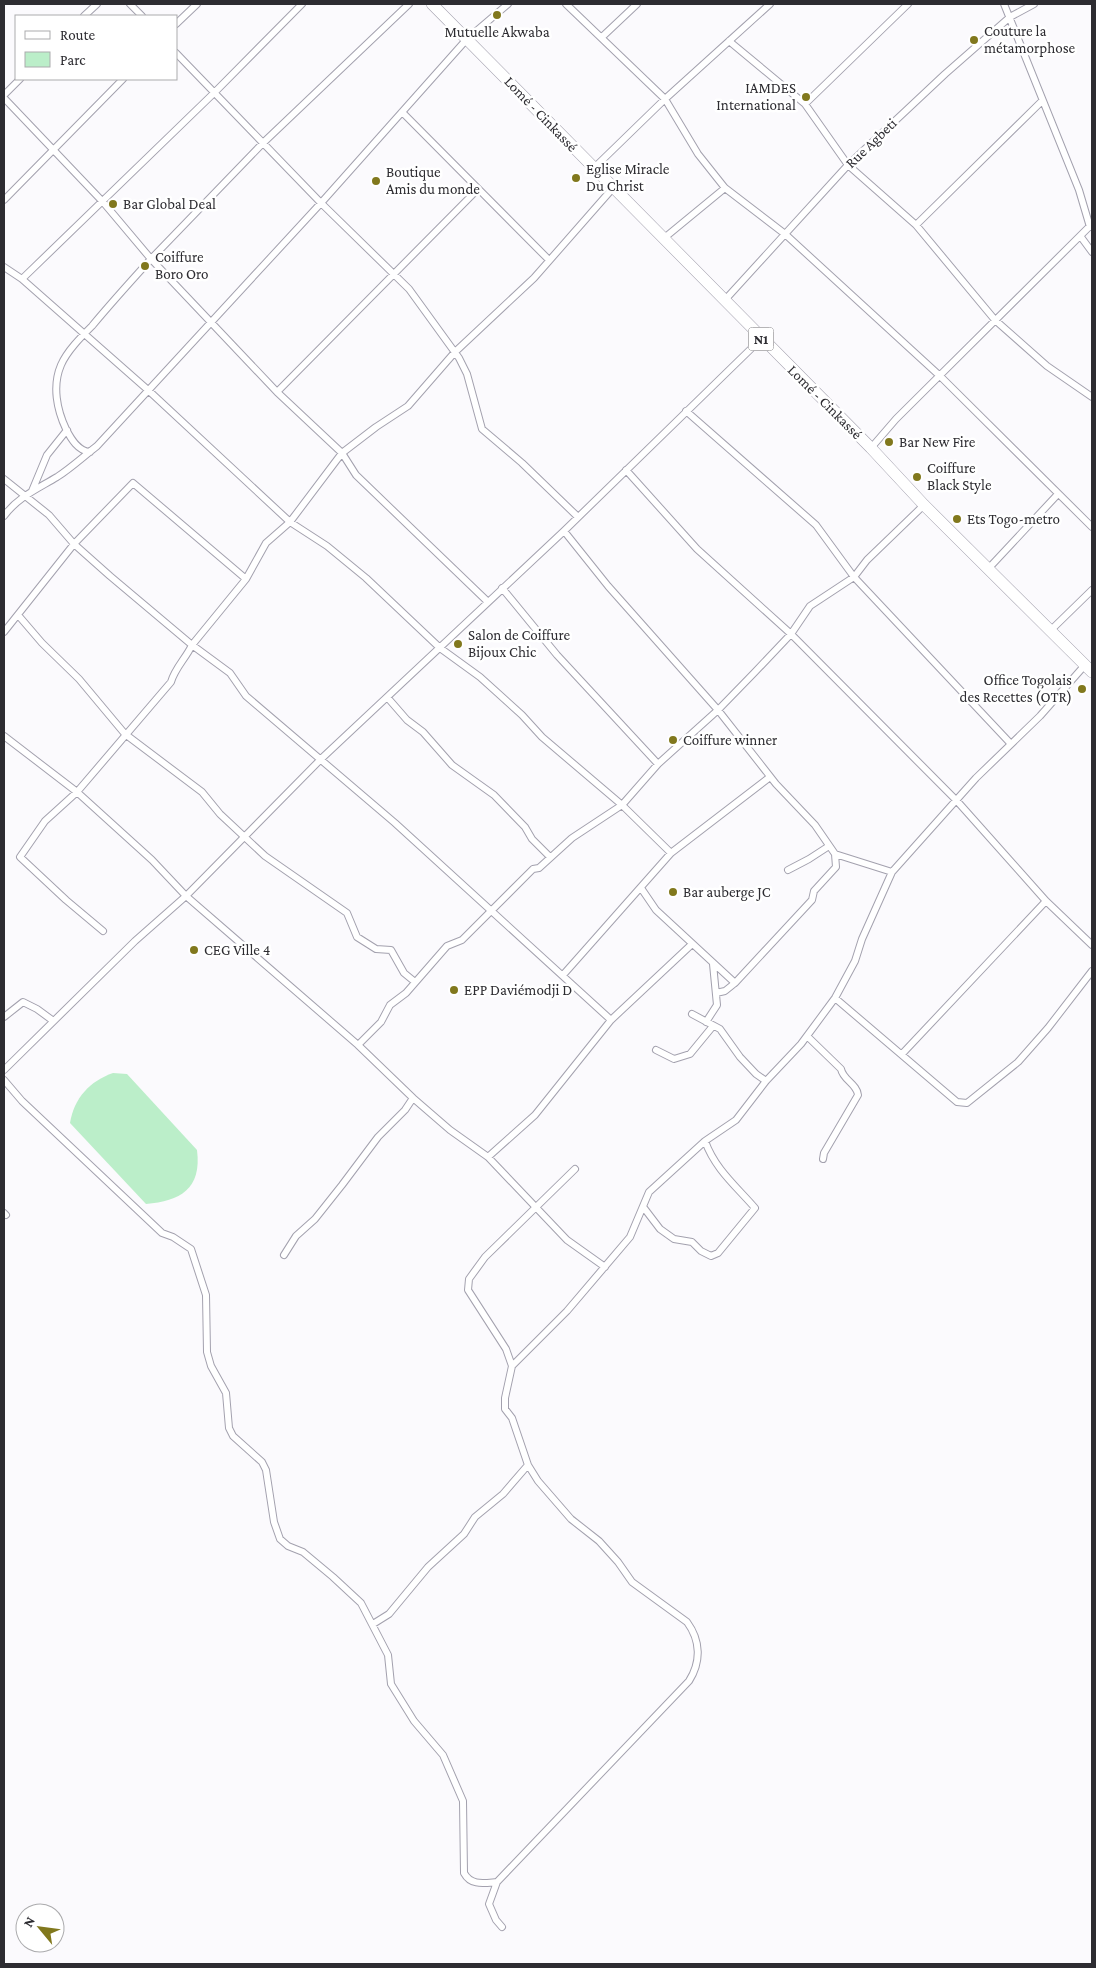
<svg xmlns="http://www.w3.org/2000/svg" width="1096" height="1968" viewBox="0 0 1096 1968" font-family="'Crimson Pro',serif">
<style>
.green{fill:#bbeec9}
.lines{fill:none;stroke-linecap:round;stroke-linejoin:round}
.minor-casing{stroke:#a3a1ae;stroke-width:8}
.trunk-casing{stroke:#a3a1ae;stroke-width:12}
.minor{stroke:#fff;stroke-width:6}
.trunk{stroke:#fff;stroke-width:11}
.poi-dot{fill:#81781d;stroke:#fff;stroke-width:2}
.labels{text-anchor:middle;stroke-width:5;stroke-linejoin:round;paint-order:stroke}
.shield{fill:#fff;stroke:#6c6b6f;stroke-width:1}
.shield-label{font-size:14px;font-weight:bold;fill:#2d2c31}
.poi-label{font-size:15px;fill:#2d2c31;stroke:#fff;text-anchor:start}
.street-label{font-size:15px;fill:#2d2c31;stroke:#fff}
</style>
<rect width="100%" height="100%" fill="#fbfafd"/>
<path class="green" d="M113,1073L127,1074L197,1150C202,1189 180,1201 146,1204L70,1123C74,1098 90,1081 113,1073Z"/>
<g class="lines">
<defs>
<path id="minor" d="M130,4L142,16
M566,4L665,99L698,154L725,188L785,234L940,376L1092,527
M1004,4L1079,190L1090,227
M84,16L97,4
M176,24L197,4
M602,37L637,4
M729,41L805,104L848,165L916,225L995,320L1047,366L1092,397
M176,53L321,203L409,289L459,358L467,374L482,429L522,463L578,517
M4,95L20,79
M4,98L103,202L151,259L264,142L409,4
M805,104L908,4
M402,112L549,260
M594,168L665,99L770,4
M4,200L123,79
M916,225L1042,101
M1081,237L1092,252
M663,239L725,188
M4,267L22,279L148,390L290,522L327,546L366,578L440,648L480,677L522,715L542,737L622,805L671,853
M22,279L214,93L302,4
M724,301L848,165L945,74L1010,17L1034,4
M277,392L478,189
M686,411L816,525L854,577L1011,744
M871,448L896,419L1092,224
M90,452C78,451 71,439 66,429C57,410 52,386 61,365C67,351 81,337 92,326C111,303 131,281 151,259L277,392L342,453L356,475L488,602
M626,470L697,549L791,634L957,801L1046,901L1092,945
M4,479L49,515L74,544L110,576L192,645L230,673L246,696L395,823L611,1020
M32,491L47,455L67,430
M4,516C18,497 37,489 57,477C71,468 84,456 97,446L321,203L467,39L508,4
M564,531L608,586L718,710L776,784L815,825L835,854L892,872
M988,569L1058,494
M502,588L557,655L658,764
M18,615L42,643L79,679L125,734L202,792L220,814L265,856L347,913L357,937L376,949L391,950L404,973L415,982
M1050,631L1092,590
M4,632L74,544L133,483L246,579
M387,697L407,720L423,732L452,765L494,795L525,827L532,839L550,857
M4,736L77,792L152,860L186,896L358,1045L413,1098L450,1130L488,1157L567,1240L605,1267
M788,870L809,859L829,846
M641,888L656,910L735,983
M103,931L66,900L20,857L45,821L77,792L171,682C175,668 186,658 192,645L246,579L266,543L290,522L342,453L376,427L408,406L455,352L534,278L613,188
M563,975L671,853L770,777
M716,993L725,991L735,983L812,900L814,891L836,867L835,854
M835,998L957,1102L967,1103L1018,1062L1048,1028L1092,971
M692,1014L720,1029L740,1057L756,1074L766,1081
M4,1017L23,1002L37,1009L52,1020
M706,1022L717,1005L713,964
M807,1036L841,1069C843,1080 857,1084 858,1095L824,1153L823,1159
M358,1045L381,1022L390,1005L406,993L447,946L462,940L533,869L539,868L572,838L622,805L658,764L718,710L754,673L791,634L810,606L854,577L867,560L924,505
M656,1050L674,1059L690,1054L713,1026
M902,1054L1046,901
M4,1070L135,941L186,896L321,759L564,531L761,339
M4,1080L22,1101L162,1233L173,1237L191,1249L206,1295L207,1352L211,1366L226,1393L229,1428L233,1436L262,1462L266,1470L274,1522L280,1539L288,1546L303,1552L333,1577L361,1603L388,1655L391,1684L414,1721L443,1755L463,1801L464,1873C471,1886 484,1883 497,1882L489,1904L496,1920L502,1927
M488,1157L535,1115L611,1020L691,945
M644,1208L660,1229L674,1239L692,1242L701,1251L711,1256L718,1253L755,1208C736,1186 715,1169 705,1141
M4,1213L6,1215
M284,1255L296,1236L315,1219L342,1185L378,1137L405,1110L413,1098
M512,1366L506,1349L468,1290L469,1279L485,1257L575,1169
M373,1624L389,1614L428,1567L464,1534L475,1517L503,1494L528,1465L512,1418L505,1409V1398L512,1366L567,1311L630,1237L649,1192L705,1141L736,1120L766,1081L801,1044L835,998L855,961L862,939L892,872L976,778L1040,716L1085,665
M497,1882L689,1681C701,1662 701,1641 687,1622L632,1582L618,1562L599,1541L571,1519L538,1481L528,1465"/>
<path id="trunk" d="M432,4L871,448L924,505L1092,672"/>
</defs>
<use href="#minor" class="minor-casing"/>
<use href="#trunk" class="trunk-casing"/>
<use href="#minor" class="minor"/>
<use href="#trunk" class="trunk"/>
</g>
<g class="poi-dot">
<circle cx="497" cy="15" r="5"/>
<circle cx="974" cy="40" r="5"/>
<circle cx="806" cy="97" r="5"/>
<circle cx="576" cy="178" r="5"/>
<circle cx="376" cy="181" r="5"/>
<circle cx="113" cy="204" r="5"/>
<circle cx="145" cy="266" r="5"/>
<circle cx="889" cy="442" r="5"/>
<circle cx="917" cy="477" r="5"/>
<circle cx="957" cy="519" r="5"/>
<circle cx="458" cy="644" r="5"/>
<circle cx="1082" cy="689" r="5"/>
<circle cx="673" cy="740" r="5"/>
<circle cx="673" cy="892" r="5"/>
<circle cx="194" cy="950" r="5"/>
<circle cx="454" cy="990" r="5"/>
</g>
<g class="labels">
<rect class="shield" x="748.5" y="327.5" width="25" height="23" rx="4"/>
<g class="shield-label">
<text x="761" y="344">N1</text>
</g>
<g class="poi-label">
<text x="984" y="36">Couture la<tspan x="984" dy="17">métamorphose</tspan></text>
<text x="497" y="37" text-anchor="middle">Mutuelle Akwaba</text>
<text x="796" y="93" text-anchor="end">IAMDES<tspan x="796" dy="17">International</tspan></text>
<text x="586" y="174">Eglise Miracle<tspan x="586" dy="17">Du Christ</tspan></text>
<text x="386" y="177">Boutique<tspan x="386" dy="17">Amis du monde</tspan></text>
<text x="123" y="209">Bar Global Deal</text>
<text x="155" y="262">Coiffure<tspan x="155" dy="17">Boro Oro</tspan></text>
<text x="899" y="447">Bar New Fire</text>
<text x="927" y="473">Coiffure<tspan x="927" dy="17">Black Style</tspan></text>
<text x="967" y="524">Ets Togo-metro</text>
<text x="468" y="640">Salon de Coiffure<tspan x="468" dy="17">Bijoux Chic</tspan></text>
<text x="1072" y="685" text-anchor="end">Office Togolais<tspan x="1072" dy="17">des Recettes (OTR)</tspan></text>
<text x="683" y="745">Coiffure winner</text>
<text x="683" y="897">Bar auberge JC</text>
<text x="204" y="955">CEG Ville 4</text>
<text x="464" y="995">EPP Daviémodji D</text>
</g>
<g class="street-label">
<text transform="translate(541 114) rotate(46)" y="5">Lomé - Cinkassé</text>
<text transform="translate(871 143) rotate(-44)" y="5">Rue Agbeti</text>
<text transform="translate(825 402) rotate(45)" y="5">Lomé - Cinkassé</text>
</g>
</g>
<rect width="1096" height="1968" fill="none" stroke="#2d2c31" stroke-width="10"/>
<rect x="15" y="15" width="162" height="65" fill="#ffffff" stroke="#ababad"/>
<rect x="25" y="31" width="25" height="8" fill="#ffffff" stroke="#ababad"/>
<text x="60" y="40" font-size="15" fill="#2d2c31">Route</text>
<rect x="25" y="52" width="25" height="15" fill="#bbeec9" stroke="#ababad"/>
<text x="60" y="65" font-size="15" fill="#2d2c31">Parc</text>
<g transform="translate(40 1928) rotate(299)"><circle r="24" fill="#ffffff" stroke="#ababad"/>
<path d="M0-4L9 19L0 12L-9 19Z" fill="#81781d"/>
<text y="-8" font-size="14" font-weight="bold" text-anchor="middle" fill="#2d2c31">N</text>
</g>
</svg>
